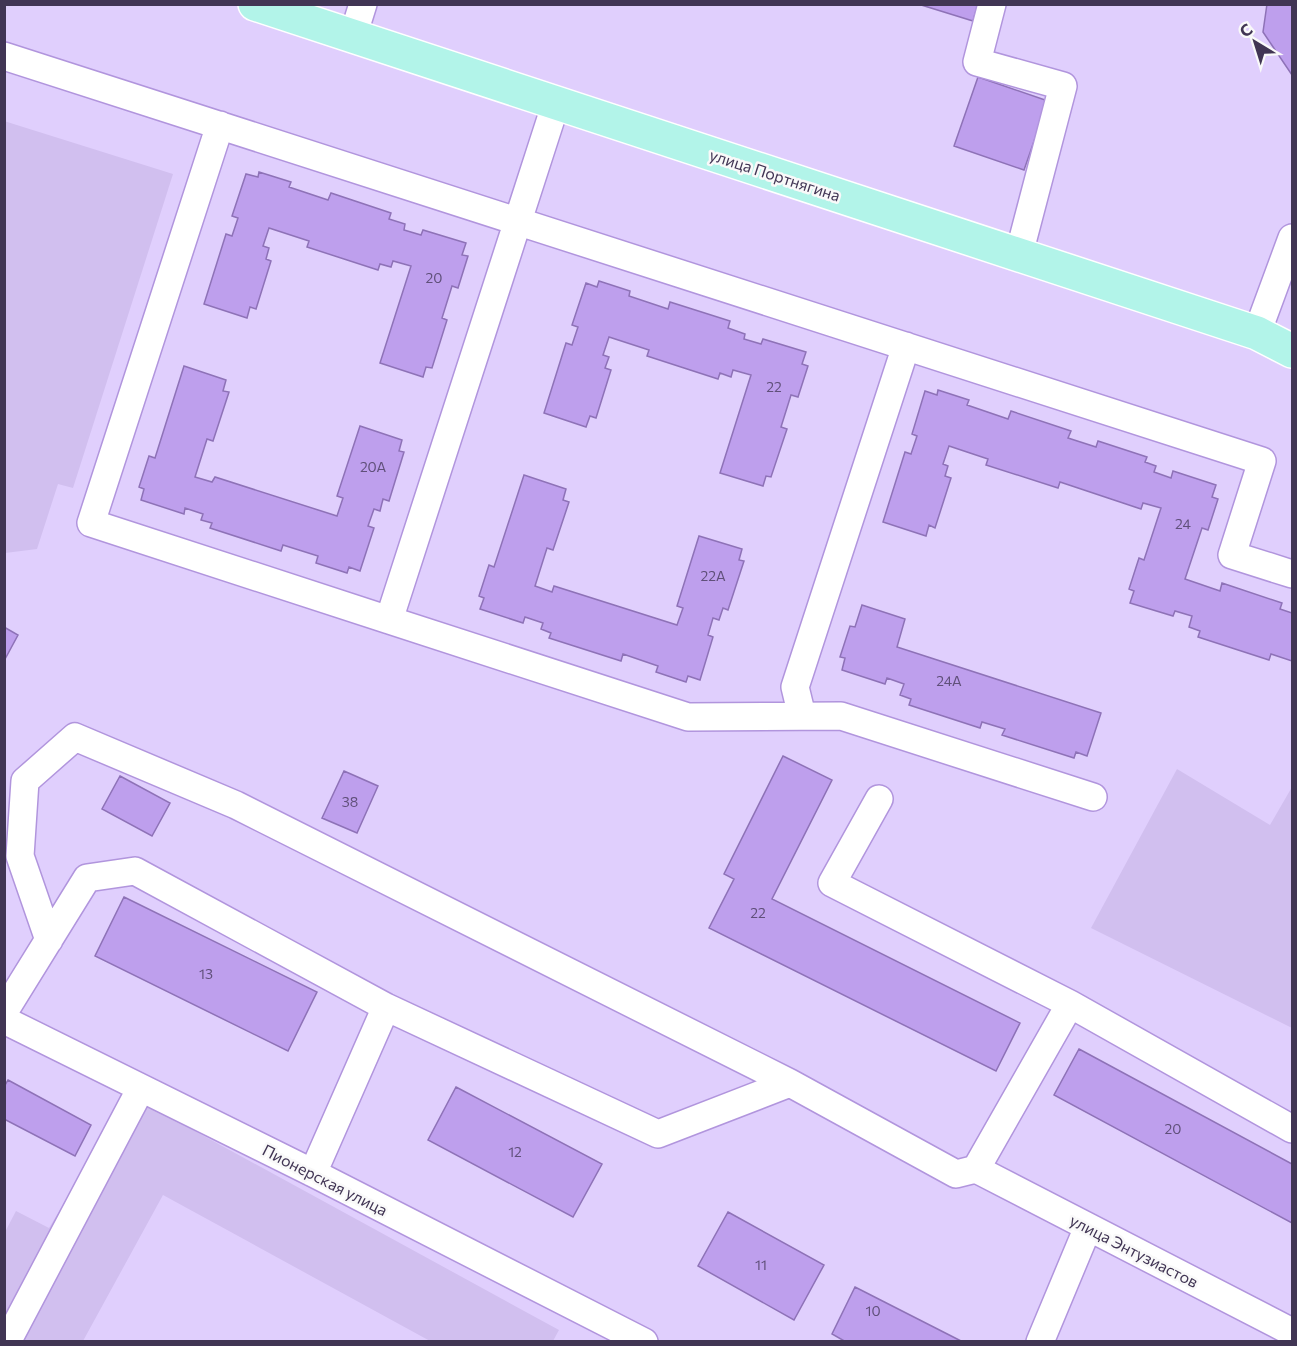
<svg xmlns="http://www.w3.org/2000/svg" width="1297" height="1346" viewBox="0 0 1297 1346" font-family="Commissioner,sans-serif">
<style>
.built{fill:#d1bfef}
.building{fill:#be9fed;stroke:#8e72b7;stroke-width:1.5}
.lines{fill:none;stroke-linecap:round;stroke-linejoin:round}
.minor-casing{stroke:#b195dd;stroke-width:30}
.major-casing{stroke:#fff;stroke-width:36}
.minor{stroke:#fff;stroke-width:27}
.major{stroke:#b2f4e9;stroke-width:33}
.labels{text-anchor:middle;stroke-width:5;stroke-linejoin:round;paint-order:stroke}
.number-label{font-size:14px;fill:#60507a}
.street-label{font-size:16px;fill:#413554;stroke:#f9f9f9}
</style>
<rect width="100%" height="100%" fill="#e0cffd"/>
<path class="built" d="M4,121L173,174L73,488L58,484L37,549L5,553Z
M1177,769L1270,825L1292,787V1028L1091,928Z
M129,1095L559,1330L553,1341H430L163,1195L83,1341L5,1342V1232L16,1211L49,1228Z"/>
<path class="building" d="M918,4H978L973,21Z
M1267,4H1292V75L1263,32Z
M978,77L1048,101L1024,170L954,146Z
M259,172L291,182L289,187L328,200L331,193L391,213L389,219L405,224L404,230L421,235L423,230L466,243L462,255L468,256L458,288L452,286L442,318L447,320L432,368L426,367L423,377L380,363L411,266L393,261L391,267L380,264L378,270L307,247L309,241L269,228L263,246L269,248L266,259L271,261L256,309L250,307L247,318L204,304L226,234L232,236L238,218L232,216L246,174L258,177Z
M599,281L630,291L629,296L668,309L670,302L730,321L728,328L745,334L744,339L761,344L763,339L806,352L802,364L808,366L798,397L791,395L781,427L787,429L771,477L766,476L763,486L720,473L751,375L733,370L731,377L720,373L718,379L647,356L649,350L609,337L603,355L609,357L605,368L611,370L596,418L590,416L586,427L544,413L566,343L572,345L578,327L572,325L586,283L597,287Z
M184,366L226,380L223,391L229,392L213,441L207,439L195,477L212,482L215,477L337,516L343,498L337,496L360,426L402,440L399,451L404,452L389,501L383,499L380,511L374,509L368,526L374,528L360,571L349,567L347,573L316,563L318,556L283,545L281,551L210,528L212,523L201,520L203,514L185,508L184,514L141,500L144,489L139,487L149,456L155,458Z
M938,390L969,400L967,405L1008,419L1011,411L1071,431L1068,438L1096,447L1098,441L1147,457L1145,462L1156,466L1154,472L1171,478L1173,471L1216,485L1212,497L1218,499L1208,530L1202,528L1185,579L1220,591L1222,583L1282,603L1280,609L1292,613V661L1271,654L1269,660L1198,637L1200,631L1189,627L1192,616L1175,611L1173,616L1130,603L1134,591L1129,589L1139,558L1144,560L1161,508L1143,503L1141,509L1060,482L1058,488L986,465L988,459L949,446L943,464L948,466L945,476L951,478L935,528L929,525L926,536L883,522L905,452L911,454L917,436L912,434L925,391L937,395Z
M524,475L566,489L563,500L569,502L553,550L547,548L535,586L552,592L554,586L677,625L683,608L677,606L699,536L742,549L739,560L744,561L728,610L723,608L719,620L713,618L708,635L713,637L700,680L688,676L686,682L656,672L658,666L623,654L621,661L549,638L551,633L541,629L543,623L525,617L523,623L480,609L484,598L479,596L489,565L494,567Z
M862,605L905,619L897,647L1101,713L1087,756L1076,752L1074,758L1002,735L1005,729L982,722L980,728L909,705L911,699L900,695L904,684L887,678L885,684L842,670L845,658L840,657L850,626L855,627Z
M4,627L18,635L4,661Z
M783,756L832,780L772,899L1020,1023L996,1071L709,928L734,879L724,874Z
M344,771L378,786L357,833L322,818Z
M120,776L170,803L152,836L102,809Z
M124,897L317,992L288,1051L95,956Z
M1079,1049L1292,1164V1223L1054,1095Z
M8,1080L91,1125L75,1156L4,1119V1087Z
M456,1087L602,1164L573,1217L428,1140Z
M728,1212L824,1265L794,1320L698,1266Z
M855,1287L963,1342H846L832,1334Z"/>
<g class="lines">
<defs>
<path id="minor" d="M992,4L977,62L1063,86L1019,254
M353,36L363,4
M4,56L1262,461L1232,555L1292,574
M220,125L91,523L389,620L556,103
M1257,333L1292,238
M389,620L688,717L841,716L1093,797
M802,716L795,687L906,346
M879,799L832,883L1070,1004L1292,1129
M49,940L20,856L25,781L75,737L236,805L790,1083
M4,1012L87,878L135,871L386,1007L658,1134L790,1083L956,1174L976,1169L1070,1004
M4,1020L313,1173L644,1342
M976,1169L1292,1332
M313,1173L386,1007
M7,1342L141,1088
M1040,1342L1088,1227"/>
<path id="major" d="M255,4L1257,333L1292,351"/>
</defs>
<use href="#minor" class="minor-casing"/>
<use href="#major" class="major-casing"/>
<use href="#minor" class="minor"/>
<use href="#major" class="major"/>
</g>
<g class="labels">
<g class="number-label">
<text x="434" y="283">20</text>
<text x="774" y="392">22</text>
<text x="373" y="472">20А</text>
<text x="1183" y="529">24</text>
<text x="713" y="581">22А</text>
<text x="949" y="686">24А</text>
<text x="350" y="807">38</text>
<text x="758" y="918">22</text>
<text x="206" y="979">13</text>
<text x="1173" y="1134">20</text>
<text x="515" y="1157">12</text>
<text x="761" y="1270">11</text>
<text x="873" y="1316">10</text>
</g>
<g class="street-label">
<text transform="translate(775 175) rotate(18)" y="6">улица Портнягина</text>
<text transform="translate(325 1180) rotate(27)" y="6">Пионерская улица</text>
<text transform="translate(1134 1251) rotate(27)" y="6">улица Энтузиастов</text>
</g>
</g>
<rect width="1297" height="1346" fill="none" stroke="#413554" stroke-width="12"/>
<g transform="translate(1255 42) rotate(322)" stroke="#f9f9f9" stroke-width="4.5" paint-order="stroke">
<path d="M0-4.5L10 22L0 15L-10 22Z" fill="#413554"/>
<text y="-9" font-size="16" font-weight="bold" text-anchor="middle" fill="#413554">С</text>
</g>
</svg>
